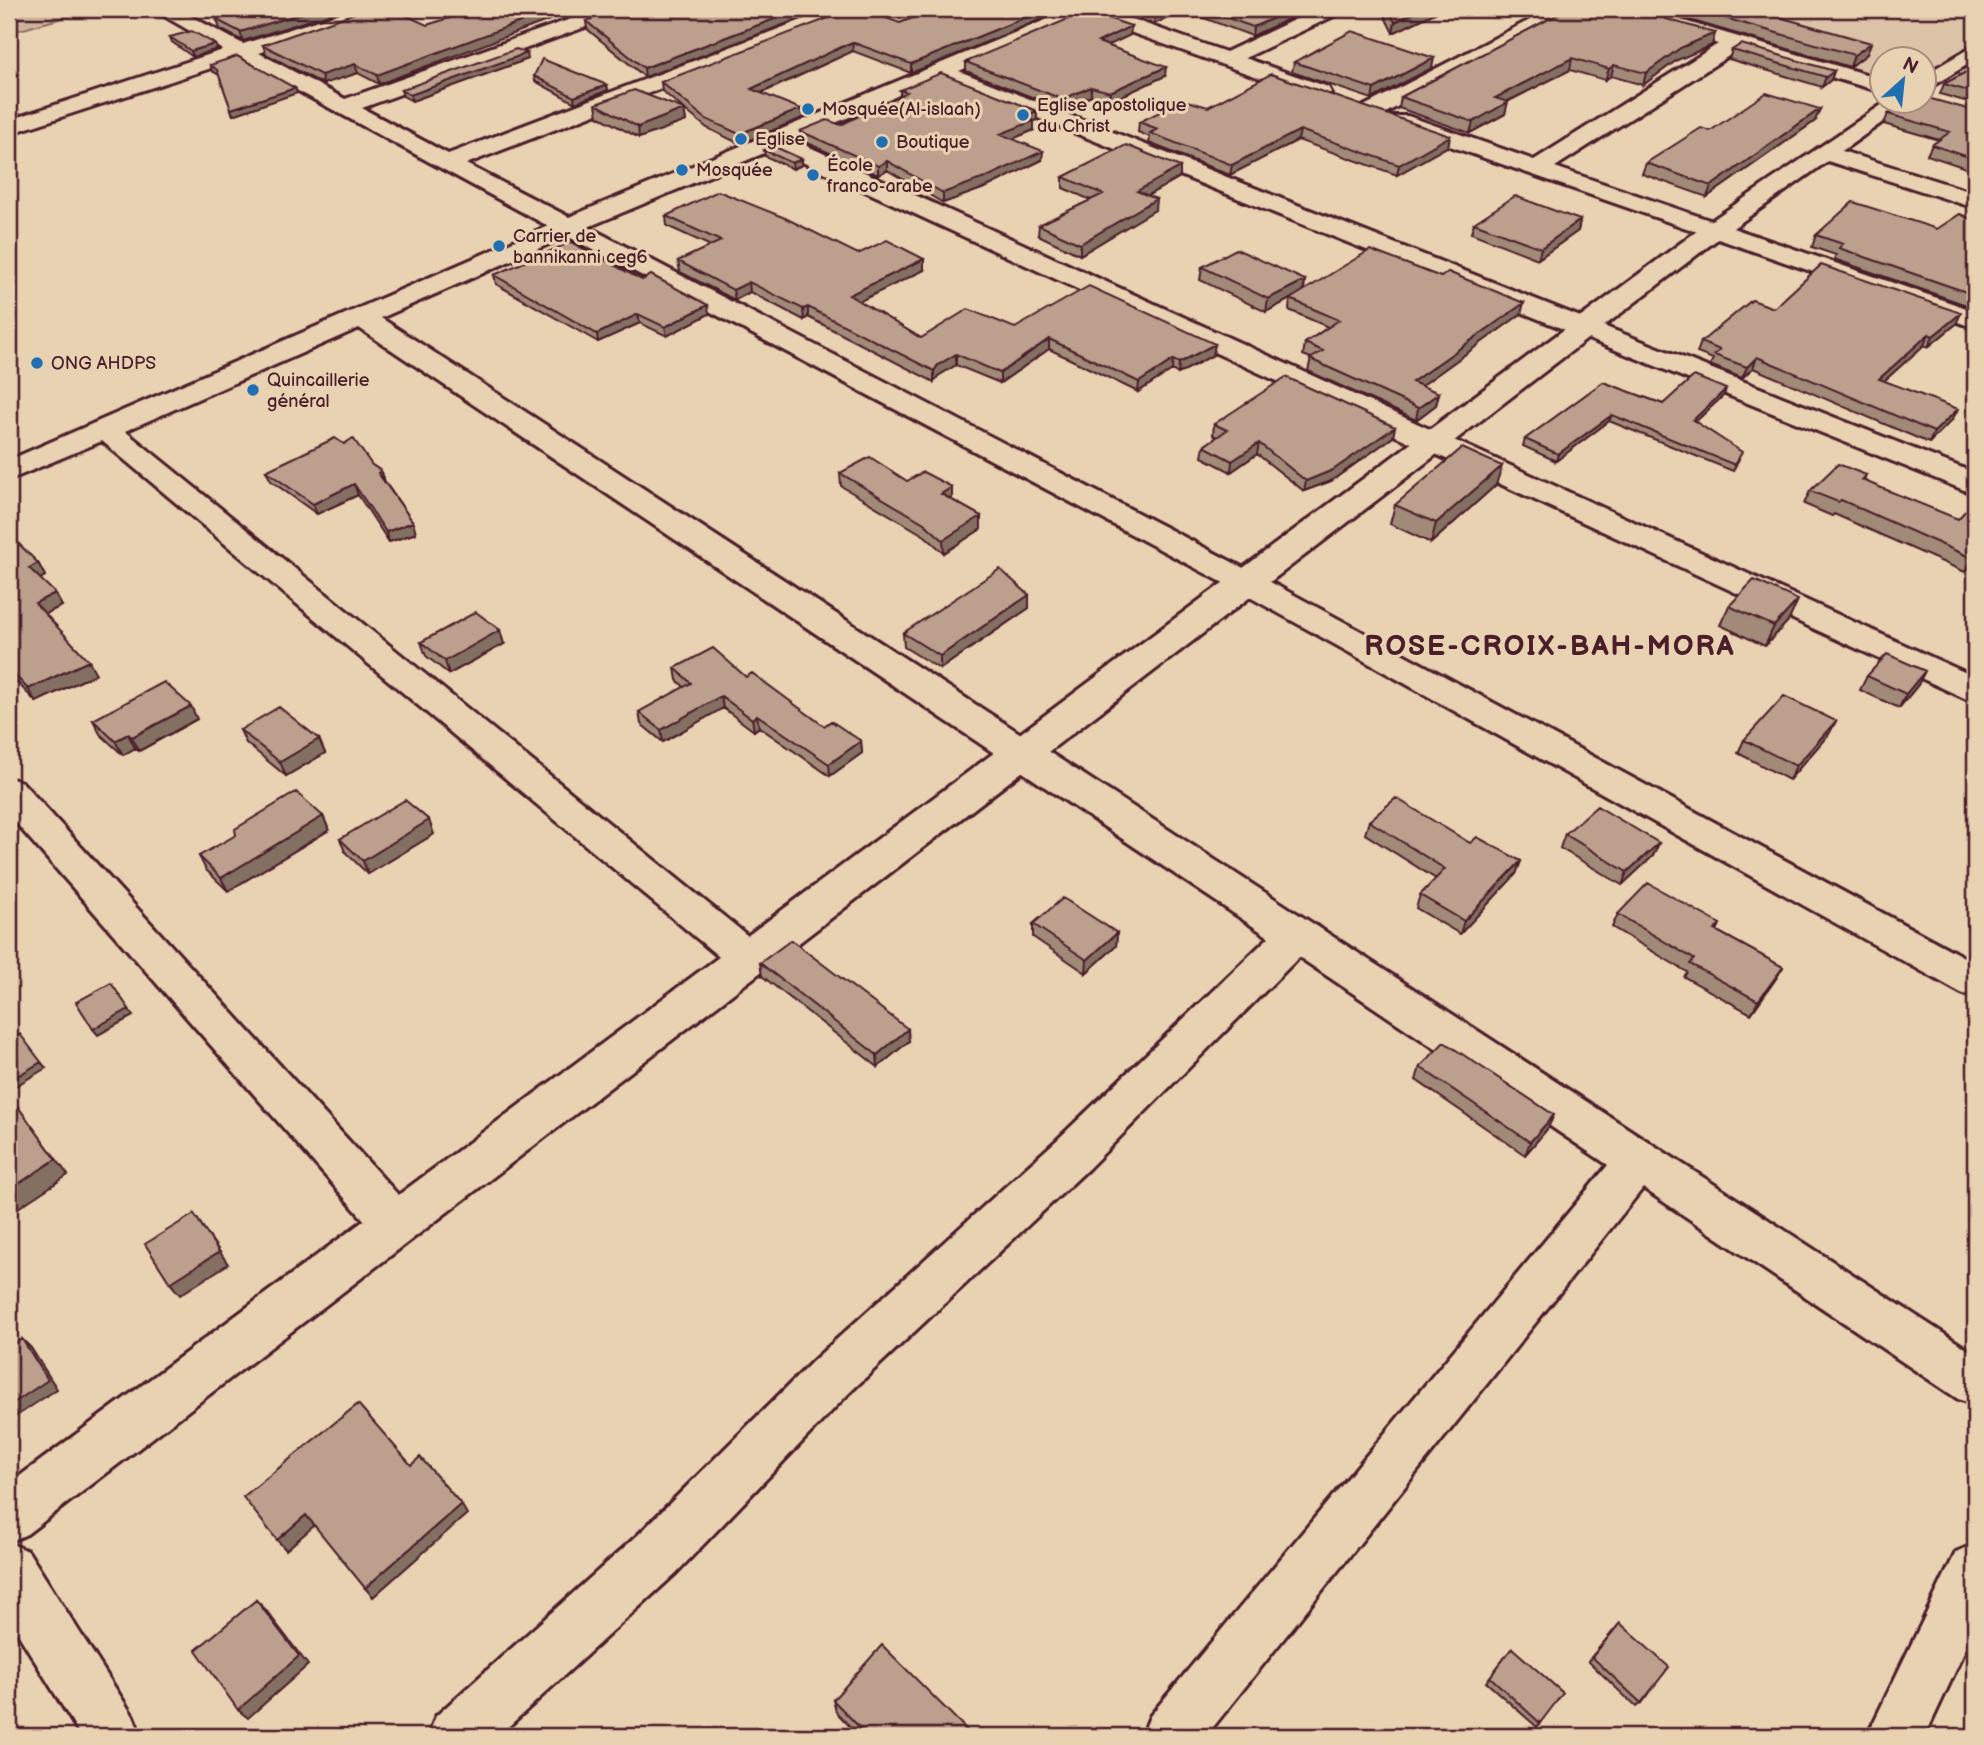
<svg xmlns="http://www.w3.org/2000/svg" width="1984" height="1745" viewBox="0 0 1984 1745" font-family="'Balsamiq Sans',sans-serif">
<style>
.built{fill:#dcc3a7}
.green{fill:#cfb49c;stroke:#8c6a64;stroke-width:2}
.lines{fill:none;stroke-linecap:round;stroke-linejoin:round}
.minor-casing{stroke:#4a1f2b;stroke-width:6}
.tertiary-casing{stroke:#4a1f2b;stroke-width:6}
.minor{fill:#e9d2b2;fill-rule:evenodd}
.tertiary{fill:#e9d2b2;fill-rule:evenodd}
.wall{fill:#a28a79;stroke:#4a1f2b;stroke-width:2}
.shaded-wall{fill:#847063;stroke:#4a1f2b;stroke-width:2}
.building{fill:#bca08d;stroke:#4a1f2b;stroke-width:2}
.poi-dot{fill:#1f6fb2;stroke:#e9d2b2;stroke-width:2.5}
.labels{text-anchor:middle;stroke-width:6;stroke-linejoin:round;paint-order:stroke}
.far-poi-label{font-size:18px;fill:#4a1f2b;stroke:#e9d2b2;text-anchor:start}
.district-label{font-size:28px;font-weight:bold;letter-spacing:2px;fill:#4a1f2b;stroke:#e9d2b2}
</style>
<rect width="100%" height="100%" fill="#e9d2b2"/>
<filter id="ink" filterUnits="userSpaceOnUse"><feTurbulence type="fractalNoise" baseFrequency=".0143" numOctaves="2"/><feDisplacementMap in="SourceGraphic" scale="14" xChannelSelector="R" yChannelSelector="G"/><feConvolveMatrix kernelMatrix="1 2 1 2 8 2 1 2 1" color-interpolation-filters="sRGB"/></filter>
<g filter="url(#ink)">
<path class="built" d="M1648,9H1975V41L1925,76L1924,60H1882V79Z"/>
<path class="green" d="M9,9H95L9,33Z"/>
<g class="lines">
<defs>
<path id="minor" d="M152,9H177L243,44L353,9H382L379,13L259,53L345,99L599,9H627L624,13L362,108L448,154L831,9H859L856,13L466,164L569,217L1072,9H1103L1226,52L1317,9H1343L1340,13L1245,58L1328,87L1331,92L1328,97L1320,99L1087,17L959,71L1975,473V493L1964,490L941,79L794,140L1975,677V703L774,149L588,227L1259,576L1975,963V998L1961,993L1237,590L567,236L381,318L1975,1354V1405L1958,1399L1643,1188L1206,1736H1142L1150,1716L1608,1165L1299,957L1089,1168L849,1393L676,1573L498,1736H428L436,1716L638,1535L815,1359L1057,1140L1269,937L359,328L125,431L764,949L770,960L764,971L750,976L736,971L102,441L9,480V460L548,226L239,59L9,134V120L223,50Z
M1551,9H1576L1380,116L1372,118L1361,111L1364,106Z
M1612,9H1643L1882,79V92L1738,50L1555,167L1975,311V328L1392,126L1389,121L1392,116H1408L1534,160L1718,44L1615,13Z
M1826,146L1975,193V208L1818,158L1814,153L1818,148Z
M9,778L22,782L411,1209L418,1223L411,1237L395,1243L379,1237L9,815Z
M9,1543L28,1551L133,1716L141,1736H81L9,1619Z
M1975,1544V1629L1925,1736H1867L1956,1552Z"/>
<path id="tertiary" d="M1975,45V60L1924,91V75Z
M1886,102H1911L1723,235L27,1534L9,1542V1484L1705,225Z"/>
</defs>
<use href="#minor" class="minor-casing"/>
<use href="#tertiary" class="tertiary-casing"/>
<use href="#minor" class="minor"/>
<use href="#tertiary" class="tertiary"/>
</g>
<path class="wall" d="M222,9H345L243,41L220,29L217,20L237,14Z
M480,9H592L571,16L568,13L379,84L358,73L323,84L266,54L263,45L427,25Z
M825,9L645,77L587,29L586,21Z
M936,9L911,73L853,51L762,93L802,118L740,144L707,128L662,91L661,82L900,23Z
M1110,9H1304V12L1252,36L1185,11L1154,24Z
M1381,9H1443L1393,33Z
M1504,9H1546L1530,17Z
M1568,9L1715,33L1712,45L1677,60L1643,85L1611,76L1605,80L1570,70L1507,102L1505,114L1470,133L1399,108L1401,97Z
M1652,9H1751L1867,54L1850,67Z
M1131,26L1130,35L1108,45L1165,76L1109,102L1091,96L1062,109L966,71V62Z
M170,37L215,44L217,49L193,57L172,42Z
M1732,50L1834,71L1831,80L1822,87L1729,59Z
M528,59L412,101L403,96L401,90Z
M1294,62L1432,68L1372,99L1292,72Z
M210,65L295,88L297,93L233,115L219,75L212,71Z
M1975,67V104L1940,94L1944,84Z
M534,76L607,85L608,90L575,103L535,81Z
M900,90L1037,111V120L1034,121V130L1012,139L1042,160L987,187L943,203L887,170L878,175L801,140L800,131L841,125L900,96Z
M596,104L684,109L686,121L639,138L598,116Z
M1208,107L1450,136L1448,146L1397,175L1298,140L1230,175L1149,143L1150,137L1138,132L1139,122Z
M1975,111V171L1927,155L1932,145L1939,140L1884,124L1888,114Z
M1815,121L1707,197L1642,174L1646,163L1710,131Z
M764,150L802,165L793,169L765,156Z
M1063,177H1180L1147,196L1155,210L1080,255L1038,235L1039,225L1091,200L1063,188Z
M666,216L858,254L924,270L859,301L921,338L1015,328L1213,355L1178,374L1172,370L1138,392L1049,349L1000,383L956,365L938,376L934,382L808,317L804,320L750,292L735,300L680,272L678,261L711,246L667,226Z
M1580,220L1578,231L1538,259L1471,233L1474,223Z
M1975,221V308L1834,259L1836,255L1812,247L1816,235L1937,229Z
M1202,267L1305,280L1304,291L1521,314L1421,386L1439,393L1436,405L1416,420L1308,371L1311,358L1303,355L1305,343L1328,327L1289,310L1290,299L1266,312L1200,280Z
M494,275L642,280L709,314L667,336L640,323L598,342L496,284Z
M1774,308L1956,324L1928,347L1924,345L1884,381L1958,409L1952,420L1929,443L1753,368L1742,378L1710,365L1713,359L1697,353L1701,342Z
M1603,382L1663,404L1724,395L1695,422L1739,459L1733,471L1609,421L1556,461L1523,446L1525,439Z
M1214,424L1393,437L1331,481L1304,491L1257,454L1231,472L1202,457L1204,446L1217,437L1213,435Z
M372,465L381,471L385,482L413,522L416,533L389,542L358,495L317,514L271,481L266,471Z
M840,473L952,487V500L981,516V529L944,553L925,536L841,486Z
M1866,475L1864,480L1975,561L1965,572L1834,514L1832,516L1804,504L1810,491Z
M1496,485L1431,543L1390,524L1395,505Z
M9,539L38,563L45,576L40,579L62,606L45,614L96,674L36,702L9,674Z
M1029,595V608L940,669L904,647L903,633Z
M1729,606L1789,620L1765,646L1720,625Z
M421,642L504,644L449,674L426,656Z
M675,668L746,677L824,726L861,741L862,753L830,776L759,727L754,731L723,708L663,742L641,724L639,712L684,687L677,680Z
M1867,676L1918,685L1899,708L1860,690Z
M197,719L139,751L135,748L123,755L100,734L93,720Z
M1836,721L1829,734L1789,780L1738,753L1744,740Z
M240,730L319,739L325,753L286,776L246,743Z
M323,816L329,830L228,891L206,870L199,856Z
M1369,821L1521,861L1516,874L1460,934L1416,908L1420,895L1436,879L1365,834Z
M434,834L368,874L345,852L340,839Z
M1565,834L1659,843L1653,856L1622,885L1560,848Z
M1618,914L1720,924L1717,931L1783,967L1775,980L1751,1014L1684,977L1687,972L1612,927Z
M1033,924L1117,933L1116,946L1086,973L1033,937Z
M760,963L909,1041L878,1067L762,976Z
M1420,1067L1548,1128L1525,1155L1416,1080Z
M1620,1623L1641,1703L1636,1707L1588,1661Z
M1512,1648L1540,1723L1537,1727L1486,1682Z
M833,1700L973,1736H859L836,1712Z"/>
<path class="shaded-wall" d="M316,9H345L243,41L240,32Z
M555,9H567L568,13L379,84L377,75Z
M570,9H592L571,16Z
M801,9H825L645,77L644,68Z
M1046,9H1066L911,73V64Z
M1171,9H1185V11L1154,24L1155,15Z
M1294,9H1304V12L1252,36L1253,27Z
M1422,9H1443L1393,33L1395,22Z
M1532,9H1546L1530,17Z
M1131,26L1130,35L1097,51L1098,42Z
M1715,33L1712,45L1677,60L1643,85L1646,73L1680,48Z
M852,42L853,51L752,97L751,89Z
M1871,43L1867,54L1850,67L1854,55Z
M215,44L217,49L193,57L191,51Z
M527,53L528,59L412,101L410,95Z
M1434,58L1432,68L1372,99L1374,89Z
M1572,58L1570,70L1492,109L1495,98Z
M355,64L358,73L323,84L321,75Z
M1614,65L1611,76L1605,80L1609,69Z
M1166,67L1165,76L1109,102L1110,92Z
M1834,71L1831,80L1822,87L1826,77Z
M607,85L608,90L575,103L574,97Z
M1091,87V96L1062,109V99Z
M295,88L297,93L233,115L231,109Z
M1508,102L1505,114L1470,133L1473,122Z
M684,109L686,121L639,138L638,127Z
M801,109L802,118L740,144L739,134Z
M1820,109L1815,121L1707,197L1711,186Z
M1037,111V120L1034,121V130L1000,144V134L1024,116Z
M1300,130L1298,140L1230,175L1232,165Z
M1450,136L1448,146L1397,175L1399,165Z
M1043,151L1042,160L987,187L943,203V193Z
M802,159V165L793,169L792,163Z
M887,161V170L878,175V166Z
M1180,167V177L1136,202L1137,191Z
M1156,199L1155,210L1080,255V244Z
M1580,220L1578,231L1538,259L1541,248Z
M924,259V270L850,306L849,295Z
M1305,280L1303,292L1266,312L1268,299Z
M749,282L750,292L735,300L733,290Z
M1524,303L1521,314L1410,394L1412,382Z
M708,305L709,314L667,336L665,327Z
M808,307V317L804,320L803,309Z
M1961,313L1956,324L1928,347L1933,336Z
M638,314L640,323L598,342L597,334Z
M1929,334L1924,345L1874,390L1879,379Z
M1049,339V349L1000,383V373Z
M1215,344L1213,355L1178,374L1179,363Z
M956,354V365L938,376L934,382V371L938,365Z
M1757,357L1753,368L1742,378L1747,367Z
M1173,360L1172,370L1138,392L1139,382Z
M1726,389L1724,395L1690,427L1693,420Z
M1439,393L1436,405L1416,420L1418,408Z
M1958,409L1952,420L1929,443L1934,432Z
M1612,415L1609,421L1556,461L1558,454Z
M1395,427L1393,437L1331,481L1304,491L1306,481Z
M1259,443L1257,454L1231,472L1232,461Z
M1502,466L1496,485L1431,543L1436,523Z
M381,471L385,482L378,473Z
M354,484L358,495L317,514L313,504Z
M952,487V500L941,494Z
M981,516V529L944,553L943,540Z
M413,522L416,533L389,542L386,532Z
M1975,556V561L1965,572L1972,558Z
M38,563L45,576L36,581L29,568Z
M55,593L62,606L42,615L35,603Z
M1029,595V608L940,669V656Z
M1798,600L1789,620L1765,646L1774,626Z
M500,630L504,644L449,674L445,661Z
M89,661L96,674L36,702L28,689Z
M1925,671L1918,685L1899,708L1906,694Z
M721,696L723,708L663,742L661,730Z
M191,706L197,719L139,751L132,737Z
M757,715L759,727L754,731L752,719Z
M1836,721L1829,734L1789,780L1796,766Z
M128,734L135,748L123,755L115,741Z
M319,739L325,753L286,776L280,762Z
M861,741L862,753L830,776L829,764Z
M323,816L329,830L228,891L221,878Z
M429,820L434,834L368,874L363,861Z
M1659,843L1653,856L1622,885L1627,872Z
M1521,861L1516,874L1460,934L1464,921Z
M1117,933L1116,946L1086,973L1087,960Z
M1783,967L1775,980L1751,1014L1758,1001Z
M129,1009L133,1016L98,1035L93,1029Z
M908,1029L909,1041L878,1067L877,1055Z
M41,1062L46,1068L14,1087L9,1081Z
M10,1096L68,1175L9,1214V1190Z
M1554,1115L1548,1128L1525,1155L1530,1142Z
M194,1214L228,1264L180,1295L170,1283Z
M22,1339L31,1348L57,1389L12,1419L9,1415V1406Z
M461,1504L467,1514L373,1597L365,1588Z
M306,1515L315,1525L286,1550L277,1540Z
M256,1600L265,1609L308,1665L248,1718L238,1710Z"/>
<path class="building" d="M242,9H316L240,32L217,20L249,11Z
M366,9H392L427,25L480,9H555L377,75L355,64L321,75L263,45Z
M618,9H801L644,68L586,21Z
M852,9H861L900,23L936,9H1046L911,64L852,42L751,89L801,109L739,134L706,119L661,82Z
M1136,9H1171L1155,15Z
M1202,9H1294L1253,27Z
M1388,9H1422L1395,22Z
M1568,9H1632L1715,33L1680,48L1646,73L1614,65L1609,69L1572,58L1495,98L1508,102L1473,122L1401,97Z
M1693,9H1751L1871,43L1854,55Z
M1087,11L1131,26L1098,42L1166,67L1110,92L1091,87L1062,99L966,62Z
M192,31L215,44L191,51L170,37Z
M1352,31L1434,58L1374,89L1294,62Z
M1741,44L1834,71L1826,77L1732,50Z
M516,49L527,53L410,95L401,90Z
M237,56L295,88L231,109L217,70L210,65Z
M542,59L607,85L574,97L534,76Z
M1975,67V93L1944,84Z
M941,73L1037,111L1024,116L1034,121L1000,134L1043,151L987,177L943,193L887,161L878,166L800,131L827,120L841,125L907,92L900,90Z
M1271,74L1450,136L1399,165L1300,130L1232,165L1150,133L1158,129L1139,122L1184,100L1208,107Z
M634,90L684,109L638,127L596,104Z
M1766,93L1820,109L1711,186L1646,163L1701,128L1710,131Z
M1924,97L1975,111V159L1932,145L1950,132L1888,114L1911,102H1924Z
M1126,145L1180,167L1137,191L1156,199L1080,244L1039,225L1103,194L1063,177Z
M773,146L802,159L792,163L764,150Z
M718,191L785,218L858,254L887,240L924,259L849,295L921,338L968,309L1015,328L1089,286L1215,344L1179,363L1173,360L1139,382L1049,339L1000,373L956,354L938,365L934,371L808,307L803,309L749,282L733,290L678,261L721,241L666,216Z
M1515,196L1580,220L1541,248L1474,223Z
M1853,202L1937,229L1960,214L1975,221V295L1839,248L1843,244L1816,235Z
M571,242L642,280L651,275L708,305L665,327L638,314L597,334L494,275Z
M1236,249L1305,280L1268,299L1202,267Z
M1370,250L1441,277L1448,272L1524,303L1412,382L1439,393L1418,408L1310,359L1323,351L1305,343L1339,320L1290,299Z
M1821,265L1961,313L1933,336L1929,334L1879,379L1958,409L1934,432L1757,357L1747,367L1714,355L1720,350L1701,342L1752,300L1774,308Z
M1694,376L1726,389L1693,420L1742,452L1735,465L1612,415L1558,454L1525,439L1603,382L1663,404Z
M1286,377L1395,427L1333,470L1306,481L1259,443L1232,461L1204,446L1227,430L1214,424Z
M335,438L344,444L353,438L372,465L381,471L378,473L413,522L386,532L354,484L313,504L266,471Z
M1462,448L1502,466L1436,523L1395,505Z
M870,457L907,481L923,472L952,487L941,494L981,516L943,540L924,523L840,473Z
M1838,464L1866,475L1862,480L1958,519L1975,500V556L1972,558L1841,500L1838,502L1810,491Z
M12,537L38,563L29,568L55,593L35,603L89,661L28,689L9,669V539Z
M1000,569L1029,595L940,656L903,633Z
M1754,580L1798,600L1774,626L1729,606Z
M476,612L500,630L445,661L421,642Z
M713,648L746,677L752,673L824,726L831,721L861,741L829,764L757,715L752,719L721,696L661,730L639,712L691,683L675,668Z
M1887,654L1925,671L1906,694L1867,676Z
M164,682L191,706L132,737L128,734L115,741L93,720Z
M1784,696L1836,721L1796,766L1744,740Z
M279,707L319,739L280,762L240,730Z
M296,792L323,816L221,878L199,856L236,835L235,829Z
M1396,798L1470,843L1477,837L1521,861L1464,921L1420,895L1445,869L1369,821Z
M405,800L429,820L363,861L340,839Z
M1597,806L1659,843L1627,872L1565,834Z
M1648,883L1720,924L1715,930L1783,967L1758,1001L1690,964L1694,959L1618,914Z
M1063,898L1117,933L1087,960L1033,924Z
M791,940L908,1029L877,1055L760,963Z
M111,983L129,1009L93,1029L76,1002Z
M20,1034L41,1062L9,1081V1041Z
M1444,1042L1554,1115L1530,1142L1420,1067Z
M9,1096H10L56,1159L9,1190Z
M194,1214L219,1252L170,1283L145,1244Z
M9,1339L13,1345L22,1339L48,1380L9,1406Z
M358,1404L411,1465L420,1457L461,1504L365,1588L306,1515L277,1540L243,1497Z
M256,1600L299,1656L238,1710L196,1650Z
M1620,1623L1669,1667L1641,1703L1592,1657Z
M882,1645L973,1736H868L833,1700Z
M1512,1648L1563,1693L1540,1723L1490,1677Z"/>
</g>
<g class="poi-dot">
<circle cx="808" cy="109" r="7"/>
<circle cx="1023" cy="115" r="7"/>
<circle cx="741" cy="139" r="7"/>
<circle cx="882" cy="142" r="7"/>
<circle cx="682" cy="170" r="7"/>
<circle cx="813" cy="175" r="7"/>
<circle cx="499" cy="246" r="7"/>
<circle cx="37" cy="363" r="7"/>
<circle cx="253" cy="390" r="7"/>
</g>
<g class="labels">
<g class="far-poi-label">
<text x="1037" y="111">Eglise apostolique<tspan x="1037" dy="21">du Christ</tspan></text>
<text x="822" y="115">Mosquée(Al-islaah)</text>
<text x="755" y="145">Eglise</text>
<text x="896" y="148">Boutique</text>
<text x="827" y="171">École<tspan x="827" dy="21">franco-arabe</tspan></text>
<text x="696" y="176">Mosquée</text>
<text x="513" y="242">Carrier de<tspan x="513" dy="21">bannikanni ceg6</tspan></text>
<text x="51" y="369">ONG AHDPS</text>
<text x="267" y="386">Quincaillerie<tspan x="267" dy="21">général</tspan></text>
</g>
<g class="district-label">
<text x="1550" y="655">ROSE-CROIX-BAH-MORA</text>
</g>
</g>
<rect width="1984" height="1745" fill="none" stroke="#e9d2b2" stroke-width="35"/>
<rect x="18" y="18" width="1949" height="1710" fill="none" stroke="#4a1f2b" stroke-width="2.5" filter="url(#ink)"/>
<g transform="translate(1903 80) rotate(27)"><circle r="33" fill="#e9d2b2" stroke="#a98a7c" stroke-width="2"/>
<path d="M0-5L12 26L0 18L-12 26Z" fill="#1f6fb2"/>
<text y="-10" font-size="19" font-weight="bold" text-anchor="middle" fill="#4a1f2b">N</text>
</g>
</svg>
